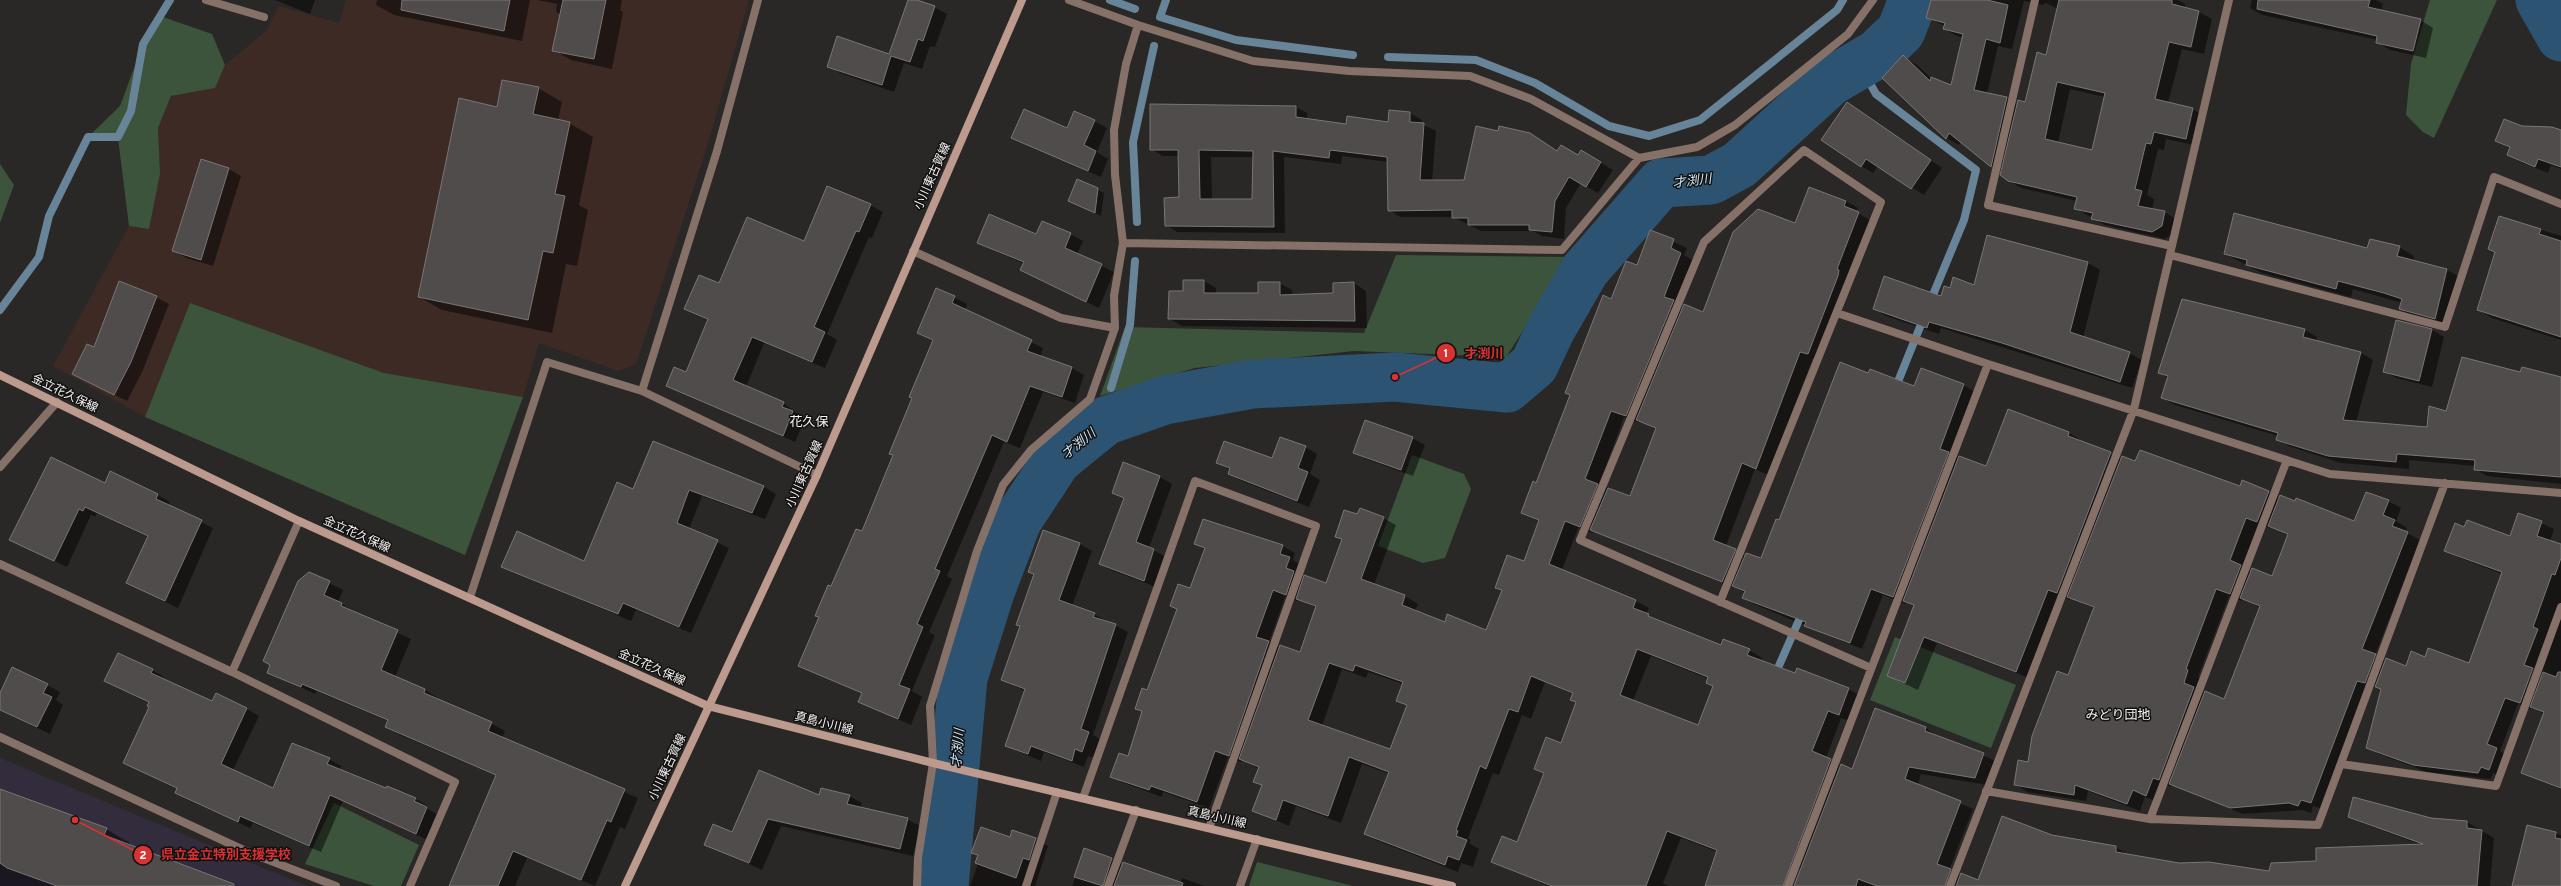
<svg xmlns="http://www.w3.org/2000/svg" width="2561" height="886" viewBox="0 0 2561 886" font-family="Overpass,'Noto Sans JP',sans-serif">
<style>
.commercial{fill:#3d2a25}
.education{fill:#322c3d}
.green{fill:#3d543c}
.shadow{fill:#0007;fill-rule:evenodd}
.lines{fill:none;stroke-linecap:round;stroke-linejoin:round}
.stream{stroke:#688499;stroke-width:8}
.river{stroke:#2c5472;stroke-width:49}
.building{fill:#4f4c4b;stroke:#797675;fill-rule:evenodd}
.street{stroke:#867169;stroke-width:8}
.secondary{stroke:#bc9a8d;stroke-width:8}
.labels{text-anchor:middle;stroke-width:3;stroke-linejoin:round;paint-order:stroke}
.street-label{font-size:12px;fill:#f5f3f3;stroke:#121110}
.water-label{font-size:13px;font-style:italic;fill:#cce5f9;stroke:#121110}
.neighbourhood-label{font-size:13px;fill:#f5f3f3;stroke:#121110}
.leader{fill:none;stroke:#d83232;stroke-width:1.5}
.callout-dot{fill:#d83232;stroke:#121110;stroke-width:1.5}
.mark-label{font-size:12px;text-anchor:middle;font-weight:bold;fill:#fff}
.callout-label{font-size:13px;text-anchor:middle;font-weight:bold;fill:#d83232;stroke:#121110;stroke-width:3;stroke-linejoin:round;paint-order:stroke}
</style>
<rect width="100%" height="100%" fill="#2a2827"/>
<path class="commercial" d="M346,0H749L706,150L636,364L619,371L539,343L523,397L384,373L190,303L145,417L53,366L129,226L149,229L160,174L158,128L171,96L214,88L225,65L267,30L279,6L339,23Z"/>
<path class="education" d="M0,758L307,886H0Z"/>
<path class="green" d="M2430,0H2497L2434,138L2423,132L2406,115L2411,64Z
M160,16L212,34L225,65L215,88L171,96L158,128L160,174L149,229L129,226L118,138L88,137L120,106L143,44Z
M0,164L14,185L0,223Z
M1396,255L1571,257L1506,357L1354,351L1195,368L1100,396L1125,327L1364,333Z
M190,303L384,373L523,397L465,555L145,417Z
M1412,455L1464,474L1471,489L1445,558L1423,563L1378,546Z
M1895,637L2016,685L1991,748L1870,700Z
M334,803L419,845L401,886H374L305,864Z
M1257,862L1353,886H1249Z"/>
<path class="shadow" d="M275,0H315L310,14Z
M377,0H530L522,41L394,15L376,5Z
M537,0H622L620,10L623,12L612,69L571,60L554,50L561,15L556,12L557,4Z
M909,0L934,7L947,14L935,47L930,46L922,69L904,63L894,92L840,73L828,66L890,56Z
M1932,0H2178L2185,4V8L2199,12L2212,19L2204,54L2182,49L2168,103L2192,109L2205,116L2198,146L2166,139L2164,150L2158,149L2147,195L2154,199L2152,210L2165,212L2177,220L2174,233L2165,239L2105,225L2075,208L2077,201L2021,188L2008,180L2002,173L1961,142L1959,145L1946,138L1903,57L1916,64L1932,79L1952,86L1964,38L1957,36L1944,29L1945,26L1928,18ZM2024,1L2043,5L2046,3L2058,9L2047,56L2026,103L2018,105L2007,98L1987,94L1998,46L2012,49ZM2070,89L2105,97L2092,151L2058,143Z
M2252,0H2376L2383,4L2381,11L2420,20L2433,28L2426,58L2390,50L2377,42L2378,40L2262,15L2250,8Z
M538,88L562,102L558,120L569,123L593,137L579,205L588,210L577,266L566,264L552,333L442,310L419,297L498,108Z
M1848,103L1942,168L1924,195L1878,166L1873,173L1861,166Z
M1296,107L1307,113V120L1347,125L1389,123L1410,113L1422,120L1421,124L1436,131L1432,181H1465L1557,151L1578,156L1581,151L1613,170L1598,193L1581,183L1566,208L1564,239L1542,236L1533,231H1481L1453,217H1400L1389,210L1388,162L1342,156L1341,164L1284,157L1285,233L1177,232L1166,225L1180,198L1179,156H1163L1151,149ZM1211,157H1254L1253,200H1212Z
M1094,121L1107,128L1097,152L1108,159L1101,177L1012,138L1068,129Z
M2522,127L2561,131V169L2551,165L2548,173L2520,162L2508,155L2511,149L2496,141Z
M229,169L241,176L213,266L186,258L173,250Z
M1077,180L1104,193L1101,216L1069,201Z
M1846,201L1858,208L1856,212L1870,220L1820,361L1813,358L1768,475L1755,469L1726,546L1746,556L1761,559L1780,521L1869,374L1915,387L1963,385L1976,392L1953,455L1986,467L2069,433L2081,440L2080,442L2121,459L2240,488L2243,481L2280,498L2355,522L2388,501L2401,508L2396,521L2407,528L2405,532L2420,540L2375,655L2386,661L2406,667L2425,658L2469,665L2502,574L2458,557L2446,550L2465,528L2510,537L2519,514L2554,529L2550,541L2561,545V789L2523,773L2544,714L2533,708V710L2518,704L2500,751L2509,756L2502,776L2493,773L2491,779L2427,772L2379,754L2367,747L2382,689L2370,687L2323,809L2313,806L2311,813L2303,810L2243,814L2172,785L2171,787L2165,784L2159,802L2145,797L2140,811L2088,791L2086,801L2027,792L2015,784L2029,763L2068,676L2095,609L2070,598V600L2061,596L2029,678L1937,643L1918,690L1888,676L1915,607L1906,602L1905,604L1883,595L1862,649L1756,605L1743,598L1745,593L1735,587L1734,588L1594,531L1593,533L1578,528L1562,570L1636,601L1649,608L1646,614L1661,623L1722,646L1724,641L1749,650L1762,658L1761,661L1796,675L1848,689L1861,696L1852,722L1841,718L1826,758L1841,766L1853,770L1876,709L1926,728L1938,737L1996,761L1987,785L1921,774L1918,785L1973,809L1949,870L1961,876L1978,881L2051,836L2115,847L2128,854L2179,864L2269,873L2421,845L2362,823L2349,816L2431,819L2467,822L2494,838L2490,886H1843L1790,866L1783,886H1705L1718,852L1681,838L1663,883L1668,886H1548L1493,862L1518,843L1545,774L1535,768L1561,744L1577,702L1573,694L1545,682L1531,719L1522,715L1499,775L1493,773L1468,838L1471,840L1469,843L1479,849L1473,867L1461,863L1458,872L1378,841L1365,834L1390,774L1362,764L1341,823L1296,806L1289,826L1254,811L1263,786L1255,781L1259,769L1242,760L1241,762L1228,757L1209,808L1163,792L1162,797L1124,783L1112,776L1129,758L1143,712L1136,708L1148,691L1178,610L1171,606L1191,589L1205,549L1195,543L1283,546L1295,553L1293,560L1301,565L1298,575L1327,584L1343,540L1336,536L1358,516L1383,518L1396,525L1374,585L1405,596L1418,604L1415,611L1445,624L1487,631L1502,591L1496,587L1525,563L1540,522L1522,512L1537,484L1612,300L1637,266L1651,232L1687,248L1684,255L1694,261L1677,304L1703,313L1796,224ZM1624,417L1639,423L1640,421L1656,429L1631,497L1599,485ZM2259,524L2270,528L2271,526L2288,535L2273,577L2251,572L2242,566ZM2229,596L2242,601L2243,599L2261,608L2225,700L2196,689L2200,678L2198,677ZM1285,597L1298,601L1299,599L1317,608L1300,654L1280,648L1269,642ZM1403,597H1406L1401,610ZM1651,656L1709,679L1714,686L1699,727L1633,701ZM1342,669L1366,678L1368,672L1403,684L1397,700L1407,706L1391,751L1322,726Z
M870,205L883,212L872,238L869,237L827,334L837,340L825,368L764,343L746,387L783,403L805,419L795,442L668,385L687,373L709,320L685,308L720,284L804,243Z
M2499,217L2561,236V340L2492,318L2478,310L2496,253L2489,249Z
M1070,234L1083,241L1077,254L1114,272L1099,308L1034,277L1024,264L978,243L1036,235Z
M1988,237L2088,263L2100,270L2083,338L2129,353L2142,360L2132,388L1941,328L1939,334L1886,316L1874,309L1942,298L1950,290L1975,286Z
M2399,247L2414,256L2413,261L2447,270L2462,278L2450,326L2415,317L2400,309L2402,303L2353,289L2351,297L2262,273L2225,254Z
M1204,281L1216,288V294H1259L1279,283L1292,290V295L1334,294L1354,283L1366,291L1367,328L1182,326L1170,319L1184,292Z
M937,289L967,304L965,310L1043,348L1040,357L1072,368L1084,375L1075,403L1043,392L1020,448L1004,442L947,576L952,579L929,632L935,635L912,691L922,697L911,725L859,702L863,694L799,665L831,588L862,533L894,455L933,341L918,333Z
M156,297L169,304L143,370L127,401L74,374L95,348Z
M2183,300L2305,330L2317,337L2316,341L2361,353L2373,360L2356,422L2428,428L2446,412L2521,373L2561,378V484L2487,476L2475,469V466L2409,460V469L2341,463L2289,446L2277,439L2278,436L2175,405L2162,398L2168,378L2159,373Z
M2397,321L2432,330L2444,337L2432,387L2396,378L2384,371Z
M1412,438L1425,445L1413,476L1366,459L1354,452Z
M1305,447L1317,454L1310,474L1320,480L1309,507L1242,481L1229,474L1231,470L1217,463L1273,459Z
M1124,463L1160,477L1172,484L1149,548L1166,557L1156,587L1113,571L1100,564L1124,499L1113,493Z
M111,473L158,495L170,502L168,506L213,528L178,608L127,583L148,537L97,513L95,517L91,515L67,567L10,539L105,485Z
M763,486L776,494L765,519L702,496L689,529L729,548L691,633L636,610L631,621L503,567L584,562L634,491Z
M1044,531L1080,544L1092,551L1072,606L1094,614L1128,632L1093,735L1101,740L1094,758L1088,756L1084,767L1044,752L1041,761L1006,746L1025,691L1002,680L1021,627L1035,575L1030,572Z
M309,573L343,590L338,602L355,613L411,639L395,677L425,690L438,698L437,700L491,723L505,731L502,738L638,798L625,829L620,827L595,886L527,858L515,886H450L497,776L400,735L386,727L388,721L316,691L315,694L268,672Z
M152,670L164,677L163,680L212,702L247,709L259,716L233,770L274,789L329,759L341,766L340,770L414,799L413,806L416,799L428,806L426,808L439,815L428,840L343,801L321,852L253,823L250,828L188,800L176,792L178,789L124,763L150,707L149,703L105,680Z
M47,685L60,692L56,700L63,705L50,734L0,710V696Z
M0,790L106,829L130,843L129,845L238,886H0Z
M849,796L862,803L860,808L907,819L920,826L913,856L781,826L762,870L706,844L820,797Z
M2528,827L2561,835V886H2513Z
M1010,839H1036L1048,846L1035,886H970L978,864V855L973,852Z
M1085,849L1123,865L1180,883L1182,878L1204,886H1072Z"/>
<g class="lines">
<path class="stream" d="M1110,0L1135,9
M1166,0L1160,17L1236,40L1353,55
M1388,57L1476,60L1535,83L1609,126L1649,136L1700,120L1837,10L1843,0
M1859,64L1876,94L1976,170L1964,220L1930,302
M1137,222L1133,142L1154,46
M0,310L39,257L49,216L88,137H118L131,111L143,44L170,0
M1111,388L1130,325L1135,261
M1895,389L1924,317
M1774,677L1803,611"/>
<path class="river" d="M2540,0L2561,37
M944,886L963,678L990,592L1017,521L1057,460L1105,421L1165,400L1253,384L1395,377L1507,388L1534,365L1551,329L1585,270L1661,183L1711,180L1739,165L1831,81L1877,54L1901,31L1913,0"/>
</g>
<path class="building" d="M402,0H510L504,31L401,10Z
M563,0H606L594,59L552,51Z
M908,0H917L935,6L923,41L918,39L910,62L891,56L882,85L827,67L837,36L889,54Z
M1931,0H1987L2008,5L2000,43L1986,39L1974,90L2007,97L1991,167L1949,133L1946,139L1882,78L1903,55L1930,81L1931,77L1951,85L1963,34L1943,29L1945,23L1926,18Z
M2059,0H2172V4L2199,11L2191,47L2169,42L2155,99L2193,108L2186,139L2154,132L2151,144L2146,143L2135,189L2142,191L2138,206L2165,211L2162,226L2152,232L2091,219L2093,213L2074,209L2077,197L2008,181L2000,175L2018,100L2025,102L2037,52L2046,55ZM2057,82L2105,93L2092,150L2045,139Z
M2258,0H2370L2368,7L2421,19L2413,51L2376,43L2377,36L2257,9Z
M502,80L539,87L533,114L570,122L555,194L565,196L553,253L543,251L528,320L418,297L459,98L497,107Z
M1847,102L1931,160L1911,189L1866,159L1861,167L1821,140Z
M1150,104L1296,106V117L1346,124L1347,116L1388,122L1389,110L1410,112V122L1424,123L1420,180H1464L1476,126L1498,131L1499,126L1530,133L1557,151L1561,145L1578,155L1581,150L1601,162L1586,187L1569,177L1555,201L1552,232L1529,230V225H1468V218H1452V210L1388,211L1387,157L1330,150L1329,158L1273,151L1274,227L1165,226L1164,198L1179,197L1178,150H1150ZM1199,150L1253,151L1252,199H1200Z
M1024,109L1067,128L1074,111L1095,120L1084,145L1096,151L1088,171L1011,138Z
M2504,119L2522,126L2552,127L2561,130V167L2538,159L2535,167L2507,155L2510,147L2495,141Z
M201,159L229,168L201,260L172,251Z
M1077,179L1098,188L1095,213L1068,201Z
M827,186L871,204L859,232L856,231L814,327L825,332L812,362L752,337L733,380L784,402L782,407L793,411L783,436L666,386L674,367L686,372L708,319L684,309L699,275L719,283L747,217L804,241Z
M1809,187L1846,201L1844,206L1859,212L1837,269L1839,270L1838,276L1808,354L1800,352L1756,469L1742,463L1713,540L1736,549L1722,582L1590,530L1608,488L1630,496L1656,428L1636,420L1684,304L1703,312L1733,232L1758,209L1795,223Z
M2234,213L2367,248L2370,239L2400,246L2397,256L2447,269L2435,319L2399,309L2402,299L2384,293L2338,281L2336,289L2246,265L2247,260L2224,254Z
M989,214L1036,234L1042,221L1071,233L1065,248L1102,264L1086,302L1020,270L1024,262L977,243Z
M2499,216L2541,229L2539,234L2561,241V337L2477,310L2495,252L2488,249Z
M1650,230L1674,239L1671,248L1681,253L1664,297L1674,300L1626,416L1611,411L1585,479L1598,484L1580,527L1565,521L1549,564L1636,600L1633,608L1649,614L1648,616L1721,645L1723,639L1750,649L1747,655L1795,673L1797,668L1849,688L1839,715L1828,711L1812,751L1831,759L1783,886H1705L1717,850L1667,831L1646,886H1552L1491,862L1502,836L1517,842L1544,773L1534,769L1546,737L1561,743L1576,702L1570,700L1573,693L1531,676L1518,712L1509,709L1486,769L1480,766L1456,830L1458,831L1456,836L1467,840L1459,860L1448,856L1445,865L1364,834L1389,772L1349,757L1328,816L1283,800L1276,820L1252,811L1262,785L1253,782L1259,767L1239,759L1280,645L1300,652L1316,606L1296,599L1304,575L1326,583L1342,539L1335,537L1344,510L1357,514L1360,508L1384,517L1361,579L1405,595L1402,605L1445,622L1447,614L1486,630L1502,590L1495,588L1507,555L1524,561L1539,520L1521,513L1533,481L1536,483L1570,395L1565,393L1603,295L1611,299L1626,261L1637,265ZM1637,649L1708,677L1706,683L1713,686L1698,725L1620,695ZM1329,663L1353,671L1355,665L1403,682L1396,701L1407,705L1390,749L1308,720Z
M1987,235L2088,262L2070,332L2130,352L2120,382L2002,343L1929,322L1927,328L1873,309L1884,276L1941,296L1944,286L1950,288L1953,277L1974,285Z
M1183,280H1204V293H1258V282H1280V295L1333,293V283L1354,282L1355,321L1168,319L1169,291H1183Z
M119,281L157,296L131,362L114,395L72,374L87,344L94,347Z
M936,288L955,296L952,303L1032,340L1027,351L1072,367L1062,397L1030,386L1007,442L992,435L935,569L940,571L917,624L923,627L899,685L910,689L898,719L858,702L862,693L798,666L819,617L815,616L828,585L831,586L856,529L862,531L893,455L889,454L912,398L909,397L933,340L917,333Z
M2182,299L2305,329L2303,337L2361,352L2343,420L2427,427L2429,406L2446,411L2462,357L2520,372L2522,367L2561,377V477L2474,470L2475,460L2397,454L2396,462L2328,456L2276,440L2278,433L2161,398L2168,376L2158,373Z
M2396,320L2432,329L2419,381L2383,372Z
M1840,362L1868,373L1870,369L1914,386L1921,368L1964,384L1940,449L1949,452L1893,597L1871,589L1850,643L1804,626L1806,622L1742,598L1745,591L1732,586L1746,553L1761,558L1776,519L1779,520Z
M2008,409L2069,432L2068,436L2111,452L2057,593L2048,590L2016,672L1924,637L1905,683L1887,676L1914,605L1903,601L1959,456L1986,466Z
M1365,420L1413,437L1401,470L1353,453Z
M1280,437L1306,446L1298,468L1308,472L1297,501L1228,474L1230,468L1216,463L1224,441L1272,458Z
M653,441L764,486L752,513L689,490L677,523L718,540L679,627L623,603L618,614L501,567L517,531L584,561L617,482L633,489Z
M2140,450L2240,486L2242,480L2269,491L2257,522L2246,518L2230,560L2241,565L2230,594L2216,589L2186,669L2188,670L2184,683L2194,687L2159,780L2153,778L2146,796L2133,790L2127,804L2075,785L2074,795L2014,785L2018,760L2028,762L2032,736L2057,671L2068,675L2094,607L2067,597L2122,456L2135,461Z
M51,457L105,483L110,471L158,494L156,499L202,520L165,601L126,583L148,536L85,507L83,511L79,509L54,561L9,540Z
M1123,462L1160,476L1136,542L1154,549L1144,581L1099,564L1124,498L1112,493Z
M2366,492L2389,500L2383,515L2395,520L2392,526L2408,532L2362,649L2376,654L2365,683L2357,681L2311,803L2301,800L2298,806L2289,803L2230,808L2169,784L2205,691L2224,699L2260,606L2240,598L2252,568L2272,576L2288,534L2268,526L2280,495L2295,501L2296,498L2354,521Z
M2518,513L2542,521L2537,536L2561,544V558L2555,575L2552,574L2533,627L2538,629L2524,665L2533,668L2520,703L2505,698L2487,744L2497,748L2489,770L2481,767L2478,773L2413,765L2366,748L2381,689L2375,687L2386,658L2406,666L2411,651L2425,657L2428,648L2469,663L2502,572L2444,551L2455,523L2464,527L2467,520L2510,536Z
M1203,519L1283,545L1280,554L1290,557L1286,568L1294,571L1286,595L1273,590L1256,637L1269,641L1229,756L1215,751L1197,802L1151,786L1149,790L1110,777L1119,753L1128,756L1142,711L1135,709L1142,688L1147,690L1177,609L1170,606L1178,584L1190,588L1205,548L1194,544Z
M1043,530L1080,543L1059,600L1095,613L1093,617L1116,624L1081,729L1089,732L1082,752L1075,749L1072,761L1031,746L1028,754L1005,746L1025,689L1001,680L1020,626L1016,625L1034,574L1028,572Z
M309,572L330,581L324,595L342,603L341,606L398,630L381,670L425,689L424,693L492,722L488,731L625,789L611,822L607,820L581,880L513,851L498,886H449L496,775L385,727L388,720L302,684L301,687L267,673L270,665L263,661L298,581Z
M118,653L153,669L151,673L212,701L216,693L247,708L221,764L273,788L292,743L330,758L327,764L386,788L387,786L416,798L414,801L427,807L416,834L330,795L309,846L240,816L238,822L175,793L177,788L123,763L149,707L147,706L149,702L104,681Z
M12,667L48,684L43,693L52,697L37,727L0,710V693Z
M2543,672L2556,677L2558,672H2561V788L2521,773L2544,712L2530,707Z
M1875,708L1926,727L1925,731L1984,753L1975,778L1909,767L1905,779L1961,801L1937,864L1951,869L1945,886H1877L1858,879L1856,886H1794L1841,764L1852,769Z
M759,770L819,795L821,788L850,795L847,804L908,818L900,849L768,819L749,863L704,845L713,824L732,832Z
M0,789L107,828L104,835L234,884V886H57L7,868L0,863Z
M2353,797L2431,818L2467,821V828L2482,830L2477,886H1956L1961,873L1978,880L2002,816L2052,835L2116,846V852L2179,863L2209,862L2269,871L2271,863L2316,861V848L2423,844L2348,817Z
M2527,825L2556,832L2555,838L2561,839V886H2512Z
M981,827L1010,837L1012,830L1036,838L1029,860L1023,858L1016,878L975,863L978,855L971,853Z
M1084,848L1112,858L1103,886L1074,877Z
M1123,862L1183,883L1182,886H1114Z"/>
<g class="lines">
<path class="street" d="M206,0L264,17
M1069,0L1138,25L1253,61L1349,71L1470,76L1531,99L1639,158
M2035,0L1988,205L2172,246
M1123,243L1562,250L1639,158L1697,147L1735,125L1848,34L1873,0
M913,251L1061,318L1115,328
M2170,255L2445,327L2494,177L2561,204
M1837,313L1988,364L2330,474L2561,493
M642,391L717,151L758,0
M0,467L57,402
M0,564L232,672L455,782L410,886
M470,597L547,362L642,391L817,475
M1720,602L1881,202L1804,150L1704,242L1580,540L1871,668
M232,672L299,521
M0,737L250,853L336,886
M2341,764L2496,786L2561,607
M1986,791L2150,819L2318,825L2445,483
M1083,798L1195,481L1316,526L1209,828
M2150,819L2287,460
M917,886L918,858L933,763L930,706L977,551L1003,485L1031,450L1090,399L1115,328L1114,296L1123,243L1115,175L1114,130L1126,64L1138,25
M1026,886L1057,792
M1108,886L1136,810
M1240,886L1257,839
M1788,886L1988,364
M1950,886L2134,409L2229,0"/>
<path class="secondary" d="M0,375L299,521L708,706L933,763L1452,886
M625,886L817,475L1022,0"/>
</g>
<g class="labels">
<g class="street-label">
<text transform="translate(932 176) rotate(-66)" y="4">小川東古賀線</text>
<text transform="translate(65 393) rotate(26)" y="4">金立花久保線</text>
<text transform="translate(804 474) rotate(-66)" y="4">小川東古賀線</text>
<text transform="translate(357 534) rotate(24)" y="4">金立花久保線</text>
<text transform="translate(652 667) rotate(24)" y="4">金立花久保線</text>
<text transform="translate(824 723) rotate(14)" y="4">真島小川線</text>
<text transform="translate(667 767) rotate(-65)" y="4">小川東古賀線</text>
<text transform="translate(1217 817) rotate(13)" y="4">真島小川線</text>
</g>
<g class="water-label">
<text transform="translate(1692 180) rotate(-7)" y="5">才渕川</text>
<text transform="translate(1078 443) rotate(-39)" y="5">才渕川</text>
<text transform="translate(957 748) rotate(-85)" y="5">才渕川</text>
</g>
<g class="neighbourhood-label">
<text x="809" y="426">花久保</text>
<text x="2118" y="719">みどり団地</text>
</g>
</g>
<path class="leader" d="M1395 377L1446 353M75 820L143 855"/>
<g class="callout-dot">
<circle cx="1395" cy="377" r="4"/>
<circle cx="75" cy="820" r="4"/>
<circle cx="1446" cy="353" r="10"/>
<circle cx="143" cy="855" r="10"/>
</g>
<g class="mark-label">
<text x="1446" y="357">1</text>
<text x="143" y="859">2</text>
</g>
<g class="callout-label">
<text x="1484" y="358">才渕川</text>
<text x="226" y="859">県立金立特別支援学校</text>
</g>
</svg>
